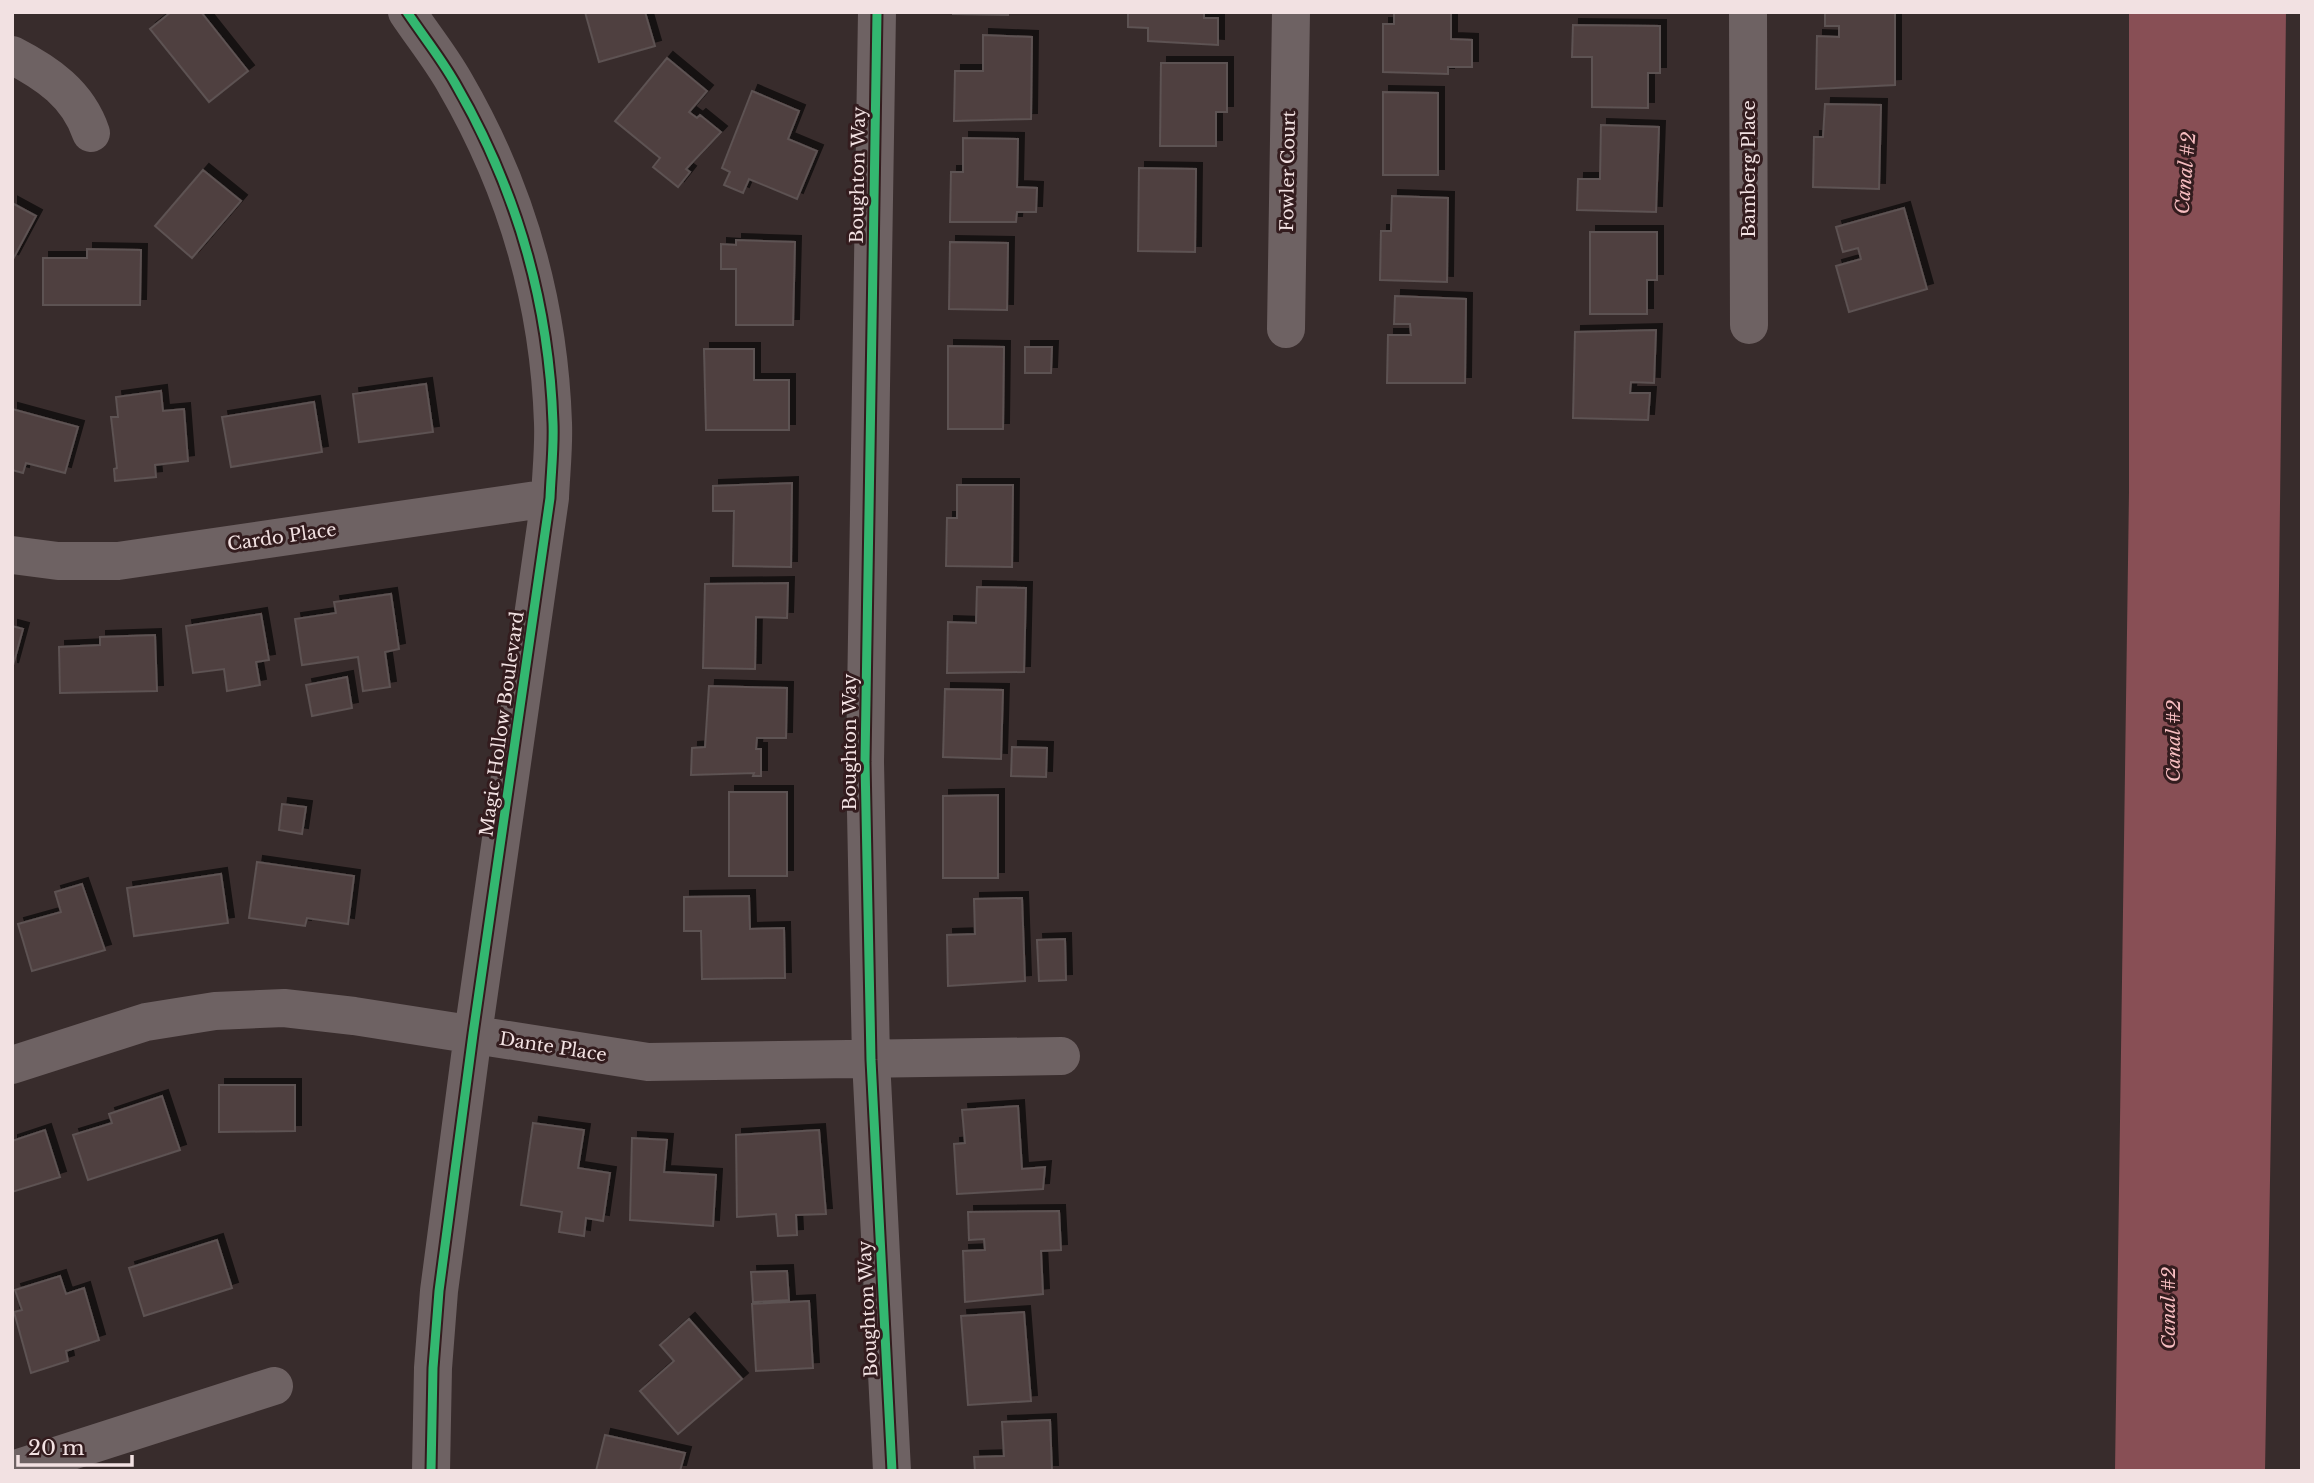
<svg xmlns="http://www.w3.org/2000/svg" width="2314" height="1483" viewBox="0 0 2314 1483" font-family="'Libre Baskerville',serif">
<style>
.water{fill:#884f55}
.building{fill:#504041;stroke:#5d5252;stroke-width:2;filter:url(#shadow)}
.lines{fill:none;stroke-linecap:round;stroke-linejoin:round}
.minor{stroke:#6e6263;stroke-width:38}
.cycleway-casing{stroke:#331c1e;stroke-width:13}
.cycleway{stroke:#33b770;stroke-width:9}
.labels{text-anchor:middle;stroke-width:6;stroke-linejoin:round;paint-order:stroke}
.street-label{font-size:18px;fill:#f2e1e2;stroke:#331c1e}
.water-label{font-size:19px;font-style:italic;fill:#f6bdc0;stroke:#331c1e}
</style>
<defs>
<filter id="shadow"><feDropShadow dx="6" dy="-6" stdDeviation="0" flood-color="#0009"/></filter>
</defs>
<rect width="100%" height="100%" fill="#382c2c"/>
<path class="water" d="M2129,12H2286L2276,833L2265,1471H2115L2129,492Z"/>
<path class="building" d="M171,12H201L248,71L209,102L150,29Z
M585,12H645L655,46L599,62Z
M953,12H1008V15L953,14Z
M1128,12H1204V18H1218V45L1148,41V28L1128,27Z
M1394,12H1451V39L1472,40V67H1448V74L1383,72V24H1394Z
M1825,12H1895V85L1816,89L1817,36L1839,37V26H1825Z
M1573,25L1660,26V73H1648V108L1592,107V57H1572Z
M983,35L1032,37L1031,119L954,121L955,71H983Z
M667,58L707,91L689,112L697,118L700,115L721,132L686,169L690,172L678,187L653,167L660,158L615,121Z
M1161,63H1227V112H1216V146H1160Z
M752,91L799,111L788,139L817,151L797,199L749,179L743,193L724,185L730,172L722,168Z
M1383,92L1438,93V175H1383Z
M1825,104L1881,105L1879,189L1813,187L1814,137H1823Z
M1601,125L1659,127L1656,212L1577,210L1578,179H1600Z
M963,138L1018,139L1017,187L1037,188L1036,212H1017L1016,222H950L951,172H963Z
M1139,168L1196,169L1195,252L1138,251Z
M203,170L241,201L192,258L155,226Z
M1392,196L1448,198L1447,282L1380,280L1381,231H1391Z
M12,203L36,216L12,261Z
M1904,208L1927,289L1849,312L1836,266L1861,259L1858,248L1843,252L1836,227Z
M1590,232H1657V280H1647V314H1590Z
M736,240L795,242L793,325H736V269H721V244L736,245Z
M950,242L1008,243L1007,310L949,309Z
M87,249L141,250L140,305H43V258H87Z
M1395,296L1466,299L1465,383H1387L1388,335H1411L1410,324H1394Z
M1656,330L1654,383L1631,382L1630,393H1650L1648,420L1573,418L1575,332Z
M948,346L1004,347L1003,429H948Z
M1025,347H1052L1051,373H1025Z
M704,349H754V380H789V430H706Z
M426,384L433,432L359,442L353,394Z
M161,391L163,411L184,409L188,461L155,465L156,477L115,481L114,469L117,468L111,417H118L116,397Z
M314,402L322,452L231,467L222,417Z
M12,409L78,427L65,473L26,463L23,473L12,470Z
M792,483L791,567L733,566L734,511H713V486Z
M957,485H1013L1012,567L946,566L947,518H957Z
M788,583L787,618L756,617L755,669L703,668L705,584Z
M977,587L1026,588L1024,672L947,673L948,622L976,623Z
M391,594L399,649L385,652L390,687L363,691L358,657L302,665L295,619L336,613L334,602Z
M261,614L269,660L256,662L260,685L227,691L224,669L193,673L186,626Z
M12,626L23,629L12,669Z
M155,635L157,691L60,693L59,647L100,645V637Z
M347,677L352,708L312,716L306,685Z
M709,686L787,688L786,738H757L756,749H761V776H753L754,773L691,775L692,748L705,747Z
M945,689L1003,690L1001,759L943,757Z
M1012,747L1047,748L1046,777L1011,776Z
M729,792H787V876H729Z
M998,795V878H943V796Z
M282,804L306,807L302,834L279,830Z
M257,862L354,876L348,924L307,918L305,926L249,918Z
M221,874L228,923L134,936L127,888Z
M82,884L105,950L32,971L18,924L61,912L55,892Z
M749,896L750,929L784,928L785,978L702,979L701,931H684V897Z
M1022,898L1025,981L948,986L947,935L975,934L974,899Z
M1065,939L1066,980L1039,981L1037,940Z
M219,1085H295V1131L219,1132Z
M162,1096L180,1150L88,1180L73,1135L112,1123L109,1114Z
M1018,1106L1022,1169L1045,1167L1043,1189L957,1194L954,1144L965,1143L962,1110Z
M533,1123L584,1130L578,1168L610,1173L603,1221L586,1218L584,1236L559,1232L562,1212L521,1205Z
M45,1130L60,1177L12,1192V1141Z
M819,1130L826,1214L796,1215L797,1235L778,1236L776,1214L737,1217L736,1135Z
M632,1138L667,1140L664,1172L716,1175L713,1226L630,1220Z
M1059,1211L1061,1250L1041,1251L1043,1294L965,1302L963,1251L985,1250L984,1239L969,1240L968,1212Z
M217,1240L232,1288L144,1316L129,1268Z
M787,1271L789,1300L753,1302L751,1272Z
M60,1276L66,1294L84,1288L99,1340L66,1351L68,1361L31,1373L14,1312L22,1310L15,1290Z
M809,1301L813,1368L756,1371L752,1304Z
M1024,1312L1031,1401L968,1405L961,1316Z
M689,1319L742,1379L678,1434L640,1391L674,1361L660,1345Z
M1050,1420L1052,1471H975L974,1457L1004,1456L1002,1422Z
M605,1435L685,1453L680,1471H596Z"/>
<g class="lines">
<path class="minor" d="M407,12C423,36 441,58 455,83C516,188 549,302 553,423C554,448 551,473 550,498L473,1034L439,1291L433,1368L431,1471
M877,12L865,762L871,1060L892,1471
M1748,12L1749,325
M12,55C47,73 78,94 91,133
M1286,329L1291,12
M12,555L58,561H118L550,498
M12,1065L146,1022L215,1011L284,1008L354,1016L648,1062L1061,1056
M12,1470L274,1386"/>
<defs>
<path id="cycleway" d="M407,12C423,36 441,58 455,83C516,188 549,302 553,423C554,448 551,473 550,498L473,1034L439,1291L433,1368L431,1471
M877,12L865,762L871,1060L892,1471"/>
</defs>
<use href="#cycleway" class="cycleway-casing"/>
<use href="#cycleway" class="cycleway"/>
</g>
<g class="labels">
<g class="street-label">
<text transform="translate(1749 169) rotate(-90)" y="6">Bamberg Place</text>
<text transform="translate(1288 171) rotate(-89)" y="6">Fowler Court</text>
<text transform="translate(858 175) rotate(-89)" y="6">Boughton Way</text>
<text transform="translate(282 537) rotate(-8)" y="6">Cardo Place</text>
<text transform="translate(502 724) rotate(-82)" y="6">Magic Hollow Boulevard</text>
<text transform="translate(850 742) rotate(-90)" y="6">Boughton Way</text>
<text transform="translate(553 1047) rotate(9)" y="6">Dante Place</text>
<text transform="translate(868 1309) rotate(-93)" y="6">Boughton Way</text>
</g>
<g class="water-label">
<text transform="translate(2185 173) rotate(-85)" y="7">Canal #2</text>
<text transform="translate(2173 741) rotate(-90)" y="7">Canal #2</text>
<text transform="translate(2168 1308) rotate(-90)" y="7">Canal #2</text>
</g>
</g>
<rect width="2314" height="1483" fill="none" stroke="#f2e1e2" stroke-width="28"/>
<path d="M18 1455v10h114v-10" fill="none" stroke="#f2e1e2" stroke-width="3.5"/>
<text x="28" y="1455" font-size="21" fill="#f2e1e2" stroke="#331c1e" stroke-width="5" paint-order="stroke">20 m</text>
</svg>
